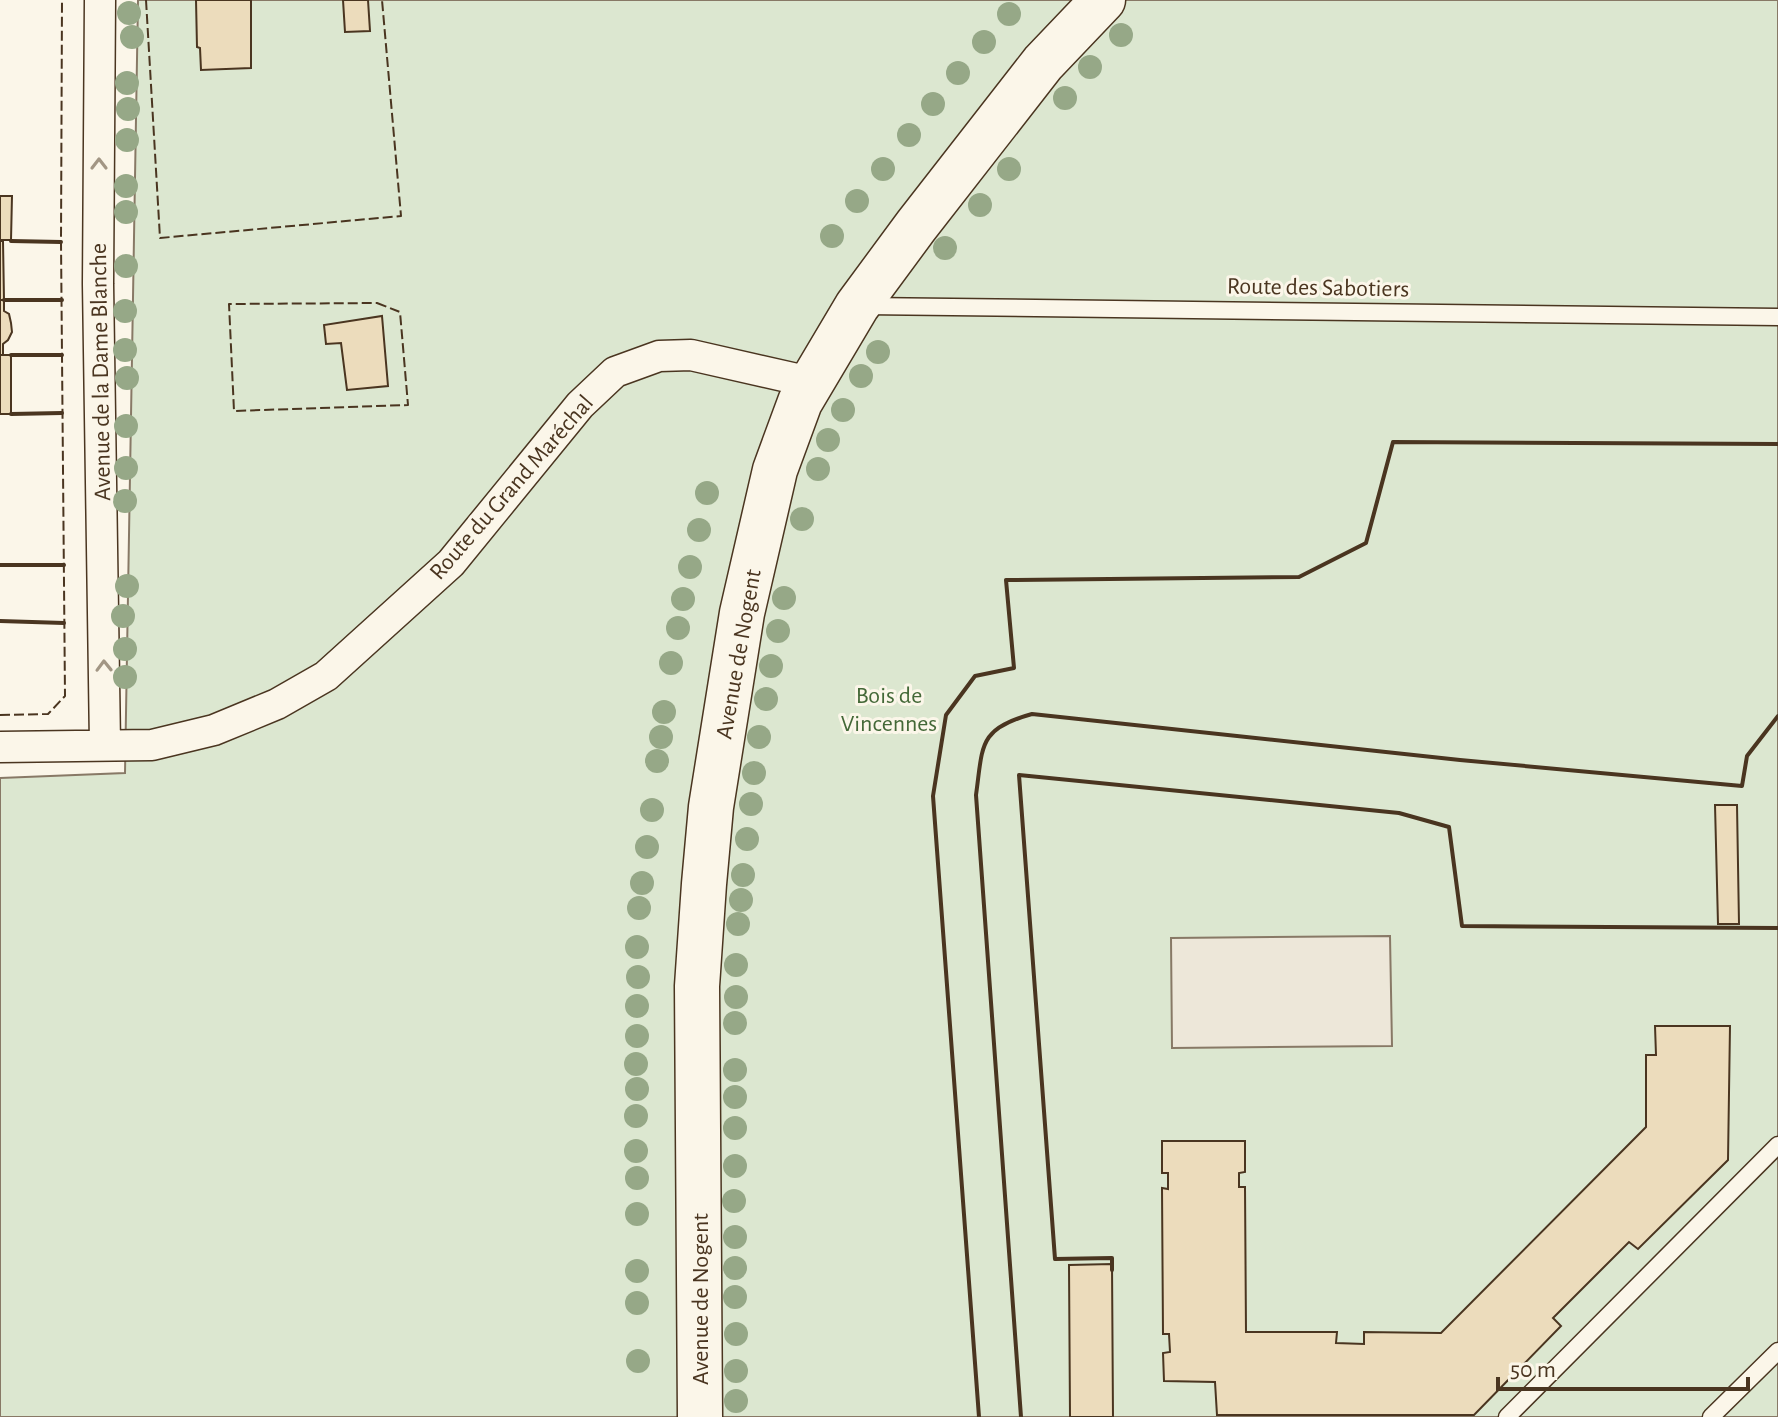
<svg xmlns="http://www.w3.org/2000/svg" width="1778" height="1417" viewBox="0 0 1778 1417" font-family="'Alegreya Sans',sans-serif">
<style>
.green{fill:#dce7d0;stroke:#887966;stroke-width:2}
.parking{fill:#ede7d9;stroke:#887966;stroke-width:2}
.building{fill:#ecdcbc;stroke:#4a3520;stroke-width:2}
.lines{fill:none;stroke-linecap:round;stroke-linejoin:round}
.lane-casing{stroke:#4a3520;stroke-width:19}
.street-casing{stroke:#4a3520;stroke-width:33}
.primary-casing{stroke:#4a3520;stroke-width:47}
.lane{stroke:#fbf6e9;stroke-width:16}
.street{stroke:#fbf6e9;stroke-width:30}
.primary{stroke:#fbf6e9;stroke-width:44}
.fence{stroke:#4a3520;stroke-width:2;stroke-dasharray:10 4;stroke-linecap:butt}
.wall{stroke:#4a3520;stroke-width:4}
.tree{fill:#96a887}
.oneway{stroke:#a29684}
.labels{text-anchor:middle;stroke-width:6;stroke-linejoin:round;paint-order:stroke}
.street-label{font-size:24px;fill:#4a3520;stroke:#fbf6e9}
.park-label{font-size:24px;fill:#436837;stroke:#fbf6e9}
</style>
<rect width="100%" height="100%" fill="#fbf6e9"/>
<path class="green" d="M138,0H1778V1417H0V778L125,773Z"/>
<path class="parking" d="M1390,936L1392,1046L1172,1048L1171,938Z"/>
<path class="building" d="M196,0H251V68L201,70L200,48L197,47Z
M343,0H368L370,31L345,32Z
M0,196H12L11,240H0Z
M0,241H3L4,300H0Z
M0,300H4V311L9,314L11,323L12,332L8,340L3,344V355H0Z
M382,316L388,386L347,390L341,343L326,344L324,325Z
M0,355H11V414H0Z
M1715,805H1737L1739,924H1718Z
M1655,1026H1730L1728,1160L1638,1249L1629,1242L1553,1318L1561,1326L1474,1415H1217L1215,1382L1164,1381L1163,1353L1170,1352L1169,1334H1163L1162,1188L1168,1189V1173H1162V1141H1245V1172L1239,1173V1187H1245L1246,1332H1337L1336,1343L1364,1344V1332L1441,1333L1646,1127V1055H1656Z
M1112,1264L1113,1417H1070L1069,1265Z"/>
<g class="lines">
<defs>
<path id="lane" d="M864,306L1778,317
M1507,1417L1778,1145
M1711,1417L1778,1351"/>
<path id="street" d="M100,0L98,284L105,744
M0,747L152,745L214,730L277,704L326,676L451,563L580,405L615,372L659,356L691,355L810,382"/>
<path id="primary" d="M700,1417L697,986L704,884L711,807L742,613L775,470L800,402L857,306L916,226L1043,63L1103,0"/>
</defs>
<use href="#lane" class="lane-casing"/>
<use href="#street" class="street-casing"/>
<use href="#primary" class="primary-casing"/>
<use href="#lane" class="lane"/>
<use href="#street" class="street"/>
<use href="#primary" class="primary"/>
<path class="fence" d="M146,0L160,238L401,216L382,0
M377,303L400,312L408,405L234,411L229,304Z
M0,715L48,714L65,696L61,242L62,0"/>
<path class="wall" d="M11,241L61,242
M4,300H62
M11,355H62
M11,414L62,413
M0,565H64
M0,621L64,623
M1112,1270V1258L1055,1259L1019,775L1399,813L1449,827L1462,926L1778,928
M979,1417L933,796L946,715L975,676L1014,668L1006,580L1299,577L1366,543L1393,442L1778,444
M1021,1417L976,795C983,745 978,729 1032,714L1460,760L1742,786L1747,756L1778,716"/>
</g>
<g class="tree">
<circle cx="129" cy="13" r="12"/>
<circle cx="1009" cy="14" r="12"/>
<circle cx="1121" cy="35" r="12"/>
<circle cx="132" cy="37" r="12"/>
<circle cx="984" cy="42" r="12"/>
<circle cx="1090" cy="67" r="12"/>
<circle cx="958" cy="73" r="12"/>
<circle cx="127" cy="83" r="12"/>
<circle cx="1065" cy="98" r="12"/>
<circle cx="933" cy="104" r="12"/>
<circle cx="128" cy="109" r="12"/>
<circle cx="909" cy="135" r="12"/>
<circle cx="127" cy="140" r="12"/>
<circle cx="883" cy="169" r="12"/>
<circle cx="1009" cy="169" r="12"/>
<circle cx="126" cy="186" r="12"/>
<circle cx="857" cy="201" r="12"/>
<circle cx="980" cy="205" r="12"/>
<circle cx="126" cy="212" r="12"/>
<circle cx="832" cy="236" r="12"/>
<circle cx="945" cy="248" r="12"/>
<circle cx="126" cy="266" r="12"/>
<circle cx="125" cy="311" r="12"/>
<circle cx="125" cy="350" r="12"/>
<circle cx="878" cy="352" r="12"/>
<circle cx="861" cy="376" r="12"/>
<circle cx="127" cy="378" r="12"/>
<circle cx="843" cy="410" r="12"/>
<circle cx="126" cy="426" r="12"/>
<circle cx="828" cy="440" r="12"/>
<circle cx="126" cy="468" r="12"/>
<circle cx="818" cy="469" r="12"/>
<circle cx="707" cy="493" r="12"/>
<circle cx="125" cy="501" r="12"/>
<circle cx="802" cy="519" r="12"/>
<circle cx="699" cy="530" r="12"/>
<circle cx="690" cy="567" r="12"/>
<circle cx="127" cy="586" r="12"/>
<circle cx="784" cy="598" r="12"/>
<circle cx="683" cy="599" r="12"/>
<circle cx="123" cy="616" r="12"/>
<circle cx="678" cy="628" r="12"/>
<circle cx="778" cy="631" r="12"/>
<circle cx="125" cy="649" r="12"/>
<circle cx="671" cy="663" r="12"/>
<circle cx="771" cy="666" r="12"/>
<circle cx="125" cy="677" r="12"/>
<circle cx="766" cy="699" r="12"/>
<circle cx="664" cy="712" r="12"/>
<circle cx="661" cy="737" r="12"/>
<circle cx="759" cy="737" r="12"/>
<circle cx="657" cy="761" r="12"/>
<circle cx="754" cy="773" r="12"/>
<circle cx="751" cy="804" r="12"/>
<circle cx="652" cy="810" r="12"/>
<circle cx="747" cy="839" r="12"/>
<circle cx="647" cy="847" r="12"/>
<circle cx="743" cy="875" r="12"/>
<circle cx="642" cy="883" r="12"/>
<circle cx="741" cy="900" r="12"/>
<circle cx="639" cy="908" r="12"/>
<circle cx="738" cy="924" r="12"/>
<circle cx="637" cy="947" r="12"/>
<circle cx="736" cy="965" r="12"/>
<circle cx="638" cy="977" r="12"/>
<circle cx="736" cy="997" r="12"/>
<circle cx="637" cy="1006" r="12"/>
<circle cx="735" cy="1023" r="12"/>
<circle cx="637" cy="1036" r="12"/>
<circle cx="636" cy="1064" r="12"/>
<circle cx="735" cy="1070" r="12"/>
<circle cx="637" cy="1089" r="12"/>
<circle cx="735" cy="1097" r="12"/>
<circle cx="636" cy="1116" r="12"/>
<circle cx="735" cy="1128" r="12"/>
<circle cx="636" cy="1151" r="12"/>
<circle cx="735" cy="1166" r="12"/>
<circle cx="637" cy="1178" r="12"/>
<circle cx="734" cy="1201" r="12"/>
<circle cx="637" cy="1214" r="12"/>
<circle cx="735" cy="1237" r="12"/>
<circle cx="735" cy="1268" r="12"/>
<circle cx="637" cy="1271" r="12"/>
<circle cx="735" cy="1297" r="12"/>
<circle cx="637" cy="1303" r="12"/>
<circle cx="736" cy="1334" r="12"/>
<circle cx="638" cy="1361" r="12"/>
<circle cx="736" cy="1371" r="12"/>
<circle cx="736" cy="1401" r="12"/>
</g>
<defs><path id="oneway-chevron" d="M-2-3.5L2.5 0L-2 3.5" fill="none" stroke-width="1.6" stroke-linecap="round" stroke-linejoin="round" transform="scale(2)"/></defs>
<g class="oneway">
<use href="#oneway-chevron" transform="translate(99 164) rotate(-90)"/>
<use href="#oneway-chevron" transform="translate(104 666) rotate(-91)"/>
</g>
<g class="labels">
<g class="street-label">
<text transform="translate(1318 287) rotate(1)" y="8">Route des Sabotiers</text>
<text transform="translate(100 372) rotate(-91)" y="8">Avenue de la Dame Blanche</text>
<text transform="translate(511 487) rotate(-49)" y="8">Route du Grand Maréchal</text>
<text transform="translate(738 654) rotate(-80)" y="8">Avenue de Nogent</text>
<text transform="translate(700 1299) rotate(-90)" y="8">Avenue de Nogent</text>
</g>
<g class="park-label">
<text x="889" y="703">Bois de<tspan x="889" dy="28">Vincennes</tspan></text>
</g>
</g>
<path d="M1498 1377v12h250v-12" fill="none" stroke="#4a3520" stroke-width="4"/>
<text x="1510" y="1377" font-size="24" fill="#4a3520" stroke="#fbf6e9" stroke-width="6" paint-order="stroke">50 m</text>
</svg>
